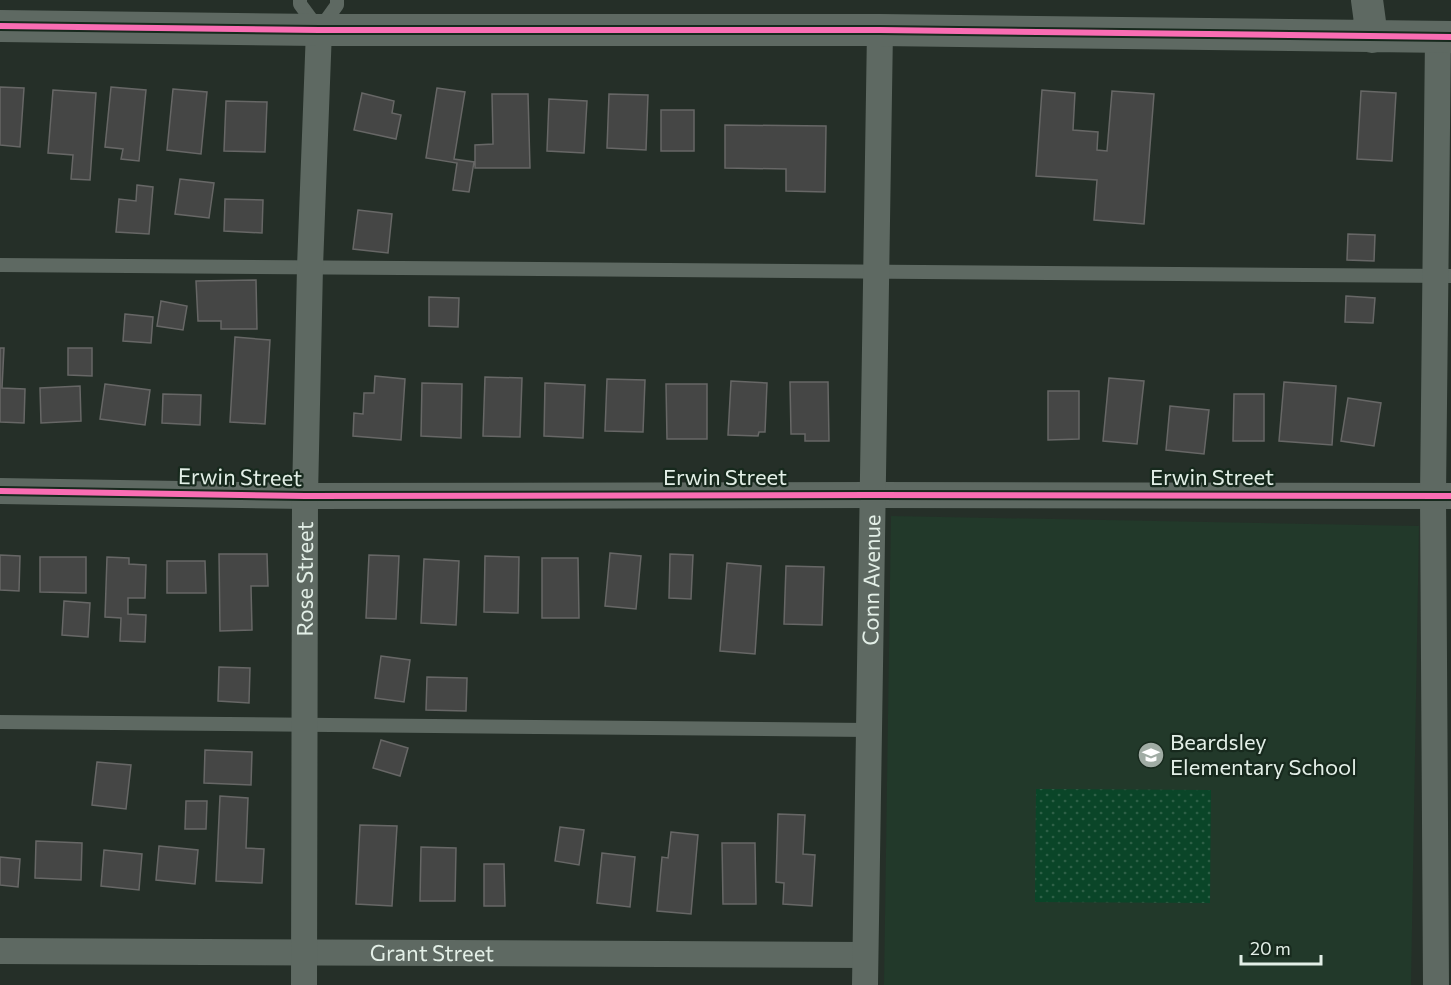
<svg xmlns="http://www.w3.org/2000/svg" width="1451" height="985" viewBox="0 0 1451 985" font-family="Commissioner,sans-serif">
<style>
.built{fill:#22392a}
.grass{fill:url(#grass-dots)}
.building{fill:#454645;stroke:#676766;stroke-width:1.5}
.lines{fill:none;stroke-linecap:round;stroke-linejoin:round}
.service{stroke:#5e6962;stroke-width:14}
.minor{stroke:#5e6962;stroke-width:26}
.tertiary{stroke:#5e6962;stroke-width:32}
.cycleway-casing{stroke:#17291d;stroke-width:10}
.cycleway{stroke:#f96db3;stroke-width:6}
.labels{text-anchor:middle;stroke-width:4.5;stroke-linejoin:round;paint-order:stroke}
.street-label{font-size:22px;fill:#e3efe7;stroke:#17291d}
.poi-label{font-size:22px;fill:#e3efe7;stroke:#17291d;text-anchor:start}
</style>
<defs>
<pattern id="grass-dots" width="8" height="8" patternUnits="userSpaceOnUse" patternTransform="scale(1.5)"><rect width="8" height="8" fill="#0a4528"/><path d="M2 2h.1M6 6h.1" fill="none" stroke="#2e6047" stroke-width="1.8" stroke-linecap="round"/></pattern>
</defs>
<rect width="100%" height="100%" fill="#252f28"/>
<path class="built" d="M891,516L1419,526L1411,985H884Z"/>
<path class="grass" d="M1036,789L1211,790L1210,903L1035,902Z"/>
<path class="building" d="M0,87L24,88L20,147L0,145Z
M111,87L146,90L139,161L121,159L123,149L105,147Z
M437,88L465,92L454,159L474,162L469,192L453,190L457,163L426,158Z
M173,89L207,92L201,154L167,150Z
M53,90L96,93L90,180L71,179L73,155L48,153Z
M1042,90L1075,93L1073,130L1098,132L1097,150L1107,151L1112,91L1154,94L1144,224L1094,220L1097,180L1036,176Z
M1361,91L1396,93L1392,161L1357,159Z
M362,93L394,101L392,113L401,115L396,139L354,130Z
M492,94H528L530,168H475V145L493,144Z
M609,94L648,95L646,150L607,148Z
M549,99L587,101L584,153L547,151Z
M226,101L267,102L265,152L224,151Z
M661,110H694V151H661Z
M725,125L826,126L825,192L786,191V169L725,168Z
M180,179L214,183L209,218L175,214Z
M137,185L153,187L149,234L116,232L119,199L136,201Z
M225,199L263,200L262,233L224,231Z
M358,210L392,214L388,253L353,249Z
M1348,234L1375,235L1374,261L1347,260Z
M256,280L257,329H221V321H198L196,281Z
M1346,296L1375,298L1373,323L1345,322Z
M429,297L459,298L458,327L429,326Z
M161,301L187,306L183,330L157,326Z
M125,314L153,317L151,343L123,341Z
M235,337L270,340L265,424L230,422Z
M0,348H4L2,388L25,389L24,423L0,422Z
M68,348H92V376L68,375Z
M375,376L405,379L401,440L353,436L354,413L363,414L364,393H374Z
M485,377L522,378L520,437L483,436Z
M1109,378L1144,381L1137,444L1103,441Z
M607,379L645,380L643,432L605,431Z
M731,381L767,383L765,432H759L758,436L728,435Z
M790,382H828L829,441H805V434H791Z
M1284,382L1336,386L1332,445L1279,441Z
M422,383L462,384L461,438L421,436Z
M545,383L585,385L583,438L544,436Z
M105,384L150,390L145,425L100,419Z
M666,384H707V439H667Z
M80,386L81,421L41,423L40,388Z
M1048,391H1079V439L1048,440Z
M163,394L201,395L200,425L162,423Z
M1234,394H1264V441H1233Z
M1348,398L1381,403L1374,446L1341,441Z
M1170,406L1209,410L1204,454L1166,450Z
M610,553L641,556L636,609L605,606Z
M219,554H267L268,586H251L252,630L220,631Z
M670,554L693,555L691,599L669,598Z
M0,555L20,556L19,591L0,590Z
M369,555L399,556L396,619L366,618Z
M485,556L519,557L518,613L484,612Z
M40,557H86V593L40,592Z
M107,557L129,558V564L146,565L145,598H128V614L146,615L145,642L120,641L121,618L105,617Z
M542,558H578L579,618H542Z
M424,559L459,561L456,625L421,623Z
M167,561H205L206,593H167Z
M727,563L761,566L755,654L720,651Z
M786,566L824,567L822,625L784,624Z
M64,601L90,603L88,637L62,635Z
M381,656L410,660L404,702L375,698Z
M219,667L250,668L249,703L218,701Z
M427,677L467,678L466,711L426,710Z
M381,740L408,748L400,776L373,768Z
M205,750L252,752L251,785L204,783Z
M97,762L131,765L126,809L92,805Z
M220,796L248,798L246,848L264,849L262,883L216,881Z
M186,801H207L206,829H185Z
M778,814L805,815L803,854L815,855L812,906L783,904L784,883L776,882Z
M360,825L397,826L392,906L356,904Z
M560,827L584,830L579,865L555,861Z
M671,832L698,835L691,914L657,911L662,857L668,858Z
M36,841L82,843L81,880L35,878Z
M722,843H755L756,904H723Z
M159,846L198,850L195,884L156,880Z
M421,847L456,848L455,901H420Z
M104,850L142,854L139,890L101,886Z
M602,853L635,857L630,907L597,903Z
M0,857L20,859L18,887L0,885Z
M484,864H504L505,906H484Z"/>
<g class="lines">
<path class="service" d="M300,0V4L319,30L337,5V0
M0,265L1451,276
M0,722L869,730"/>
<g class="minor">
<path d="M0,491L305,496L873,495L1451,496"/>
<path id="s1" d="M0,951L865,955"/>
<path id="s2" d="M304,985L305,496L310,267L319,30"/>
<path id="s3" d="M865,985L880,30"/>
<path d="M1436,985L1433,496L1438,37"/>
</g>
<path class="tertiary" d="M1367,0L1372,37
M0,26L319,30H880L1451,37"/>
<defs>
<path id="cycleway" d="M0,26L319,30H880L1451,37
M0,491L305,496L873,495L1451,496"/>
</defs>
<use href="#cycleway" class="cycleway-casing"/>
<use href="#cycleway" class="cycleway"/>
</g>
<defs>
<symbol id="school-disc" viewBox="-11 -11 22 22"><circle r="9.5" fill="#a0aca4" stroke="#17291d"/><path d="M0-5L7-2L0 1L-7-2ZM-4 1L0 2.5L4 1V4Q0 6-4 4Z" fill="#fff"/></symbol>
</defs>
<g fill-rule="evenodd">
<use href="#school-disc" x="1136" y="740" width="30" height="30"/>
</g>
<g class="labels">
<g class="street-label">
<text transform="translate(240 477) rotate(1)" y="8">Erwin Street</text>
<text x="725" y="485">Erwin Street</text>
<text x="1212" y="485">Erwin Street</text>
<text dy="8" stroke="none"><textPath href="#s2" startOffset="406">Rose Street</textPath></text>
<text dy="8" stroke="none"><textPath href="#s3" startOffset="405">Conn Avenue</textPath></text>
<text dy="8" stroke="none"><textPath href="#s1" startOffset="432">Grant Street</textPath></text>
</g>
<g class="poi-label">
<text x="1170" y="750">Beardsley<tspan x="1170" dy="25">Elementary School</tspan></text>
</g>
</g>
<path d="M1241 955v9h80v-9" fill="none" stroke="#e3efe7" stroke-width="3"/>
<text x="1250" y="955" font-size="18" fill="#e3efe7" stroke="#17291d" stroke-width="4.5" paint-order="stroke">20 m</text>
</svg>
